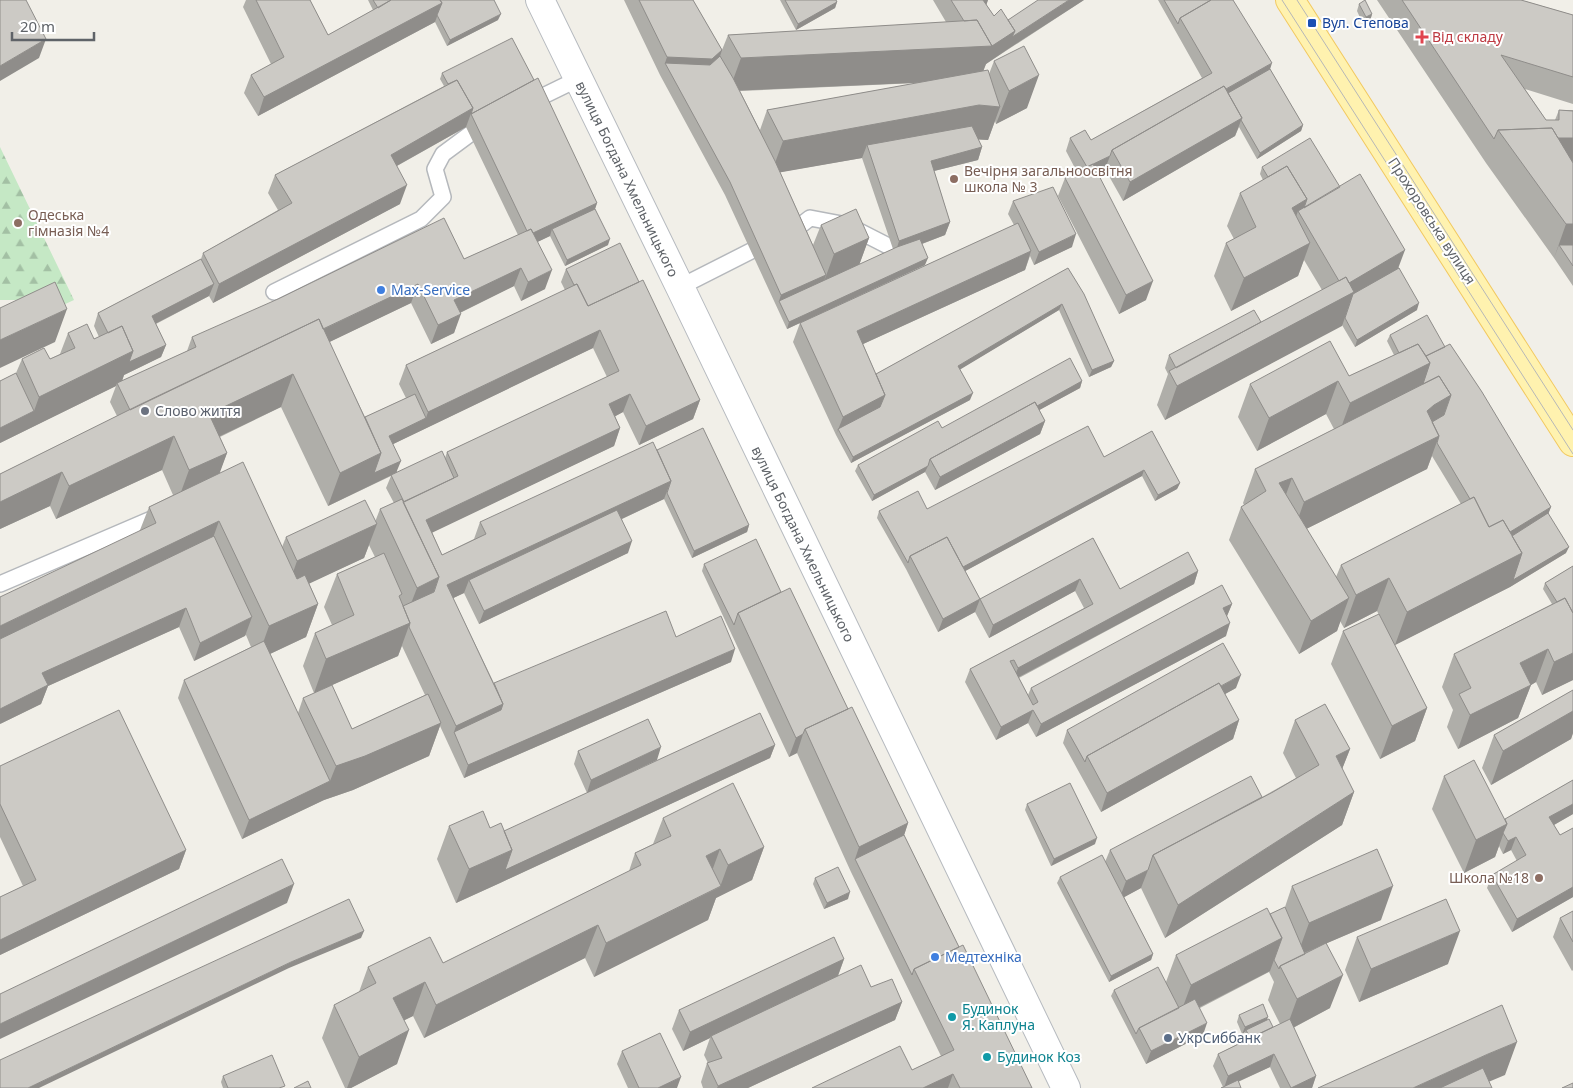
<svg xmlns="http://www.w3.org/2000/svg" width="1573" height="1088" viewBox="0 0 1573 1088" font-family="'Noto Sans',sans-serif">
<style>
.forest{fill:url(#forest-firs)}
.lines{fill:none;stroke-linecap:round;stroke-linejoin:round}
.lane-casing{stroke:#b5b8bc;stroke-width:18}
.secondary-casing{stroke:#b6babf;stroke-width:30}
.primary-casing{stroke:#f2c960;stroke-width:30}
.lane{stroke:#fff;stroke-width:15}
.secondary{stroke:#fff;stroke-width:28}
.primary{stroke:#fff2af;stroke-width:28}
.tram{stroke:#b6b7b8;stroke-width:1}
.wall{fill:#afaea9;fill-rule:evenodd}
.shaded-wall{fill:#8f8d8a}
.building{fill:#cccac5;stroke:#8f8d8a}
.transit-dot{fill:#1a4fb4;stroke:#fff;stroke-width:2}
.health-dot{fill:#e0444e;stroke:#fff;stroke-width:2}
.education-dot{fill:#8d6e63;stroke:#fff;stroke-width:2}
.shop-dot{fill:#3f7fe0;stroke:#fff;stroke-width:2}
.worship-dot{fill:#6b7280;stroke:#fff;stroke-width:2}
.culture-dot{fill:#0f9aa8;stroke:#fff;stroke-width:2}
.service-dot{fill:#5c6f8a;stroke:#fff;stroke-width:2}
.labels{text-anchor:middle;stroke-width:4;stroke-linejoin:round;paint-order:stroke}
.transit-label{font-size:14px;fill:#164399;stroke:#fff;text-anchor:start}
.health-label{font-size:14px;fill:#be3a42;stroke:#fff;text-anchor:start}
.education-label{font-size:14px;fill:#785e54;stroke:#fff;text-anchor:start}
.street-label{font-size:14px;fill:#5f6368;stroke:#fff}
.shop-label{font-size:14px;fill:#366cbe;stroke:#fff;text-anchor:start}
.worship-label{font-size:14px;fill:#5b616d;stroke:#fff;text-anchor:start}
.culture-label{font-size:14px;fill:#0d838f;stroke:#fff;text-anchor:start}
.service-label{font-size:14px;fill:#4e5e75;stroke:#fff;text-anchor:start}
</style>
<defs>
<pattern id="forest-firs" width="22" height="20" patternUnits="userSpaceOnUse" patternTransform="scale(1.25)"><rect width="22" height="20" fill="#c5e8c5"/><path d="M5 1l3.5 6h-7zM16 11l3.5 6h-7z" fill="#a3c0a4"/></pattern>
</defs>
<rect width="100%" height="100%" fill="#f1efe8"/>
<path class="forest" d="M0,147L74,300L35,318L24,300H0Z"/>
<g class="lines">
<defs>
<path id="lane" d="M537,99L578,79
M796,229L810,218L847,225L894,249L912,242
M680,287L751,251
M274,292L421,219L443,197L435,169L443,154L470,134
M0,584L161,515"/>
<path id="secondary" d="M540,0L680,287L1066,1088"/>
<path id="primary" d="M1290,0L1573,442"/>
</defs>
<use href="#lane" class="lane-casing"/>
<use href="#secondary" class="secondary-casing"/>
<use href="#primary" class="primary-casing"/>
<use href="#lane" class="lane"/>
<use href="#secondary" class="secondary"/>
<use href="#primary" class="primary"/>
<path class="tram" d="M1282,0L1573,454
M1297,0L1573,430"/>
</g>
<path class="wall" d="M246,0H310L328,35L373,10L368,0H494L498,20L447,46L435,22L258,116L244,93L251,75L271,64L243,7Z
M624,0H693L722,50L728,35L946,22L933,0H988L986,4L994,16L1008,20L1084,0L986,64L983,70L989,74L994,61L1027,108L996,124L995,121L988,140L978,139L982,147L978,160L934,171L950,222L945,235L922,244L925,265L787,329L725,195L660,75ZM917,83L767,110L760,130L740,91ZM862,158L893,249L859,265L869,238L821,225L813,245L780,172Z
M780,0H836L837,2L835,8L796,30Z
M1158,0H1233L1270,69L1303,125L1301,131L1257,159L1239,127L1235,136L1123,201L1105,169L1097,173L1146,300L1119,314L1058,196L1065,178L1077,172L1066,151L1070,138L1091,140L1202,78Z
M1377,0H1521L1573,15V104L1525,89L1546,120H1555L1559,110H1573V286L1554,258L1486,163Z
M1359,4L1372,14L1370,21L1363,24L1357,11Z
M442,73L534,80L597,203L595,209L608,245L565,266L550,236L537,242L545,289L521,301L514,286L460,313L454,333L431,344L411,303L329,342L365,417L406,398L399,384L406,365L565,290L561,282L566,269L639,282L700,400L693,419L639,445L623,412L615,416L620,428L614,446L432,532L442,555L474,539L480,522L657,450L749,525L747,532L692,558L664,499L622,519L628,553L479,624L464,593L453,598L494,683L676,637L731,662L464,778L440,726L429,756L353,790L324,800L242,839L178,698L184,680L251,647L246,635L194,661L179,627L48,686L41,704L0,724L140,530L149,507L173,495L162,470L56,519L50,506L0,529V474L117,416L110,402L116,386L0,443V381L16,373L22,359H50L60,354L68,333L94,339L99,337L94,326L98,313L201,259L203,253L278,210L268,193L275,175L444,86L440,79ZM466,127L518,235L464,259L192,337L187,351L122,381L124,375L161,357L166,345L156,324L209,296L213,303L400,204L397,166ZM593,348L607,377L447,452L445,458L397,472L393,444ZM281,407L328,506L391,476L386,488L394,503L380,509L375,522L286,537L282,547L219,473L227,453L220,437ZM369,545L375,557L337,574L324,607L332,625L315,633L303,666L314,693L398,656L402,646L425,695L352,729L303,698L298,713L270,654L306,637L318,604L309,583L364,558Z
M1262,167L1340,187L1399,268L1417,310L1355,347L1342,325L1165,420L1157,405L1168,374L1165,368L1169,355L1261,322L1322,290L1304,260L1298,276L1231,311L1214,276L1226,243L1234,239L1227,226L1240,193L1263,180L1260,174Z
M1013,201L1072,247L1034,265L1030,256L1025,270L863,344L876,374L1068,268L1114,361L1111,367L1089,377L1059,310L960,369L970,400L851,463L836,435L793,342L800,323L1014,225L1008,214Z
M1390,335L1445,347L1551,507L1548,513L1566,553L1510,587L1395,645L1427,708L1415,741L1380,759L1331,664L1343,631L1379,615L1377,611L1344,628L1340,621L1337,631L1299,654L1229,540L1241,507L1244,505L1243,503L1255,469L1334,429L1326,414L1257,451L1238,417L1250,384L1349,376L1394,355L1387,341ZM1432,456L1461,504L1341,565L1336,577L1306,529L1427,469Z
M1082,381L1080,388L1039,410L1045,421L1040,434L935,490L925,472L872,501L855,471L858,465L942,428Z
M1152,431L1180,483L1177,489L1155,501L1142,476L965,571L980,599L1093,538L1120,589L1198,571L1194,584L1019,678L1028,695L1031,688L1232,604L1227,616L1226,636L1036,737L1028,723L996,740L965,682L970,669L1084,608L1075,591L989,638L975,612L938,632L906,569L877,518L879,511L927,509L1104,457Z
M704,564L781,592L848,709L908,823L904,835L959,947L1032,1088H812L912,1070L941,1056L851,872L797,753L789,757L702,571Z
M1573,566V680L1542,695L1536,682L1531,685L1518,718L1458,749L1447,727L1453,710L1442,687L1454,654L1552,604L1543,589L1545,583Z
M1236,688L1225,694L1239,720L1233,739L1101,812L1063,743L1067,730Z
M1573,690V733L1571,739L1491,785L1482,768L1494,735Z
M1295,720L1350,749L1342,769L1354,792L1342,825L1165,938L1141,888L1124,897L1153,954L1151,960L1109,982L1057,883L1060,877L1105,862L1110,850L1262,797L1296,778L1283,753Z
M775,745L770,758L500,883L456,903L437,859L449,826L490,828L504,831Z
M578,751L657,760L587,793L574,764Z
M0,766L186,850L179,869L0,955V897L23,886L0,837Z
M1444,776L1505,819L1573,780V814L1554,825L1560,835L1573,828V897L1512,932L1487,888L1492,875L1517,861L1511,850L1503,854L1499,846L1495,857L1464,873L1432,809Z
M1027,804L1095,844L1051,866L1025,810Z
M663,818L764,847L752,880L716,898L708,920L594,977L585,958L424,1038L413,1016L404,1020L397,1064L351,1088H345L322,1038L334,1005L359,992L368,967L443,963L629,871L635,853L653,844Z
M815,878L848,899L824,909L813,884Z
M1292,886L1381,920L1327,943L1330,1008L1293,1028L1316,1076L1312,1088H1280L1270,1067L1238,1082L1223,1087L1213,1066L1218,1054L1246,1040L1244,1036L1245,1032L1242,1034L1237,1022L1239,1015L1267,1020L1273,1027L1280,1024L1268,1000L1274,982L1269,972L1200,1008L1203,1035L1146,1064L1111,996L1114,990L1166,982L1176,955L1270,914L1285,907Z
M1573,911V970L1572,971L1553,937L1560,918Z
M1357,937L1448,964L1359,1002L1345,970Z
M844,959L838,976L871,987L902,1002L895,1020L748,1088H703L701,1082L707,1063H708L704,1055L710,1038L683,1051L672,1029L679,1010Z
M622,1051L677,1088H628L617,1064Z
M223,1076L284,1088H223L221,1082Z"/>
<path class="shaded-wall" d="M982,0H988L984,12Z
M1069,0H1084L1008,49L1012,37Z
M837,2L835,8L796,30L798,24Z
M442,3L435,22L258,116L264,97Z
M501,14L498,20L447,46L450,40Z
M1372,14L1370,21L1363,24L1366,17Z
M1015,31L1008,49L986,64L980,80L729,91L741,58Z
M46,39L39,58L0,81V66Z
M722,50L716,69L665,63L667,57Z
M1272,63L1268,76L1114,154Z
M1039,75L1027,108L996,124L1009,91Z
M979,105L1000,107L988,140L967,139L867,145L862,158L771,174L783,141Z
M473,108L466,127L384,173L391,155Z
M1242,118L1235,136L1123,201L1130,182Z
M1303,125L1301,131L1257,159L1260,153Z
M1549,138H1573V163Z
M982,147L978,160L926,173L931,161Z
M1110,156L1105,169L1082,180L1087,167Z
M407,185L400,204L213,303L219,284Z
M1307,199L1301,216L1298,211L1289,236L1292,208Z
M597,203L593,215L552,229L550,236L525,248L529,235Z
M950,222L945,235L895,254L899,241Z
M1566,224H1573V257L1559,245L1554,258Z
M1076,234L1072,247L1034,265L1039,252Z
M869,238L857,271L822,287L834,254Z
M610,239L608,245L565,266L567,260Z
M1310,243L1298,276L1231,311L1244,278Z
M1405,250L1396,274L1351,300L1342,326L1165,420L1177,386L1343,286Z
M1031,251L1025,270L850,350L857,331Z
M928,258L925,265L787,329L789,322Z
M521,268L514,286L447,319L454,300Z
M552,270L545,289L521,301L528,282Z
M826,275L822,287L779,301L781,295Z
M1153,281L1146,300L1119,314L1126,295Z
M214,284L209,296L147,328L152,316Z
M418,284L411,303L127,439L134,420Z
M1419,303L1417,310L1355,347L1357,340Z
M1062,304L1059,310L956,372L958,366Z
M67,309L55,342L0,368V340Z
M461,314L454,333L431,344L438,325Z
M600,330L593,348L385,448L389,436L426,418L428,412Z
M166,345L161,357L124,375L121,384L117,383L116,386L0,443V428L34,411L39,397L133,351Z
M1447,351L1418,397L1338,436L1350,403Z
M1114,361L1111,367L1089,377L1092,370Z
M293,374L281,407L197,447L209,414Z
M1082,381L1080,388L934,467L932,463Z
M1338,381L1326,414L1257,451L1269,418Z
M973,393L970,400L851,463L853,457Z
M630,394L623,412L603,423L609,404Z
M885,395L878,413L838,429L836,435L843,417Z
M1451,395L1439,428L1431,433L1427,411L1434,405Z
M700,400L693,419L639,445L646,426Z
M1045,421L1040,434L935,490L940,477Z
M620,428L614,446L419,539L426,520Z
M174,436L162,470L56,519L69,486Z
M1439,436L1427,469L1292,536L1304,502Z
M227,453L215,486L177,503L189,470Z
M381,453L401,461L396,473L328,506L340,473Z
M928,466L925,472L872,501L874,495Z
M1144,470L1142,476L956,576L958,569Z
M62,472L50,506L0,529V502Z
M1292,478L1280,511L1279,483Z
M671,481L664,499L473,589L469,580L464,593L441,604L447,585Z
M1180,483L1177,489L1155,501L1158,495Z
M1551,507L1546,520L1495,551V541Z
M219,521L207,555L0,654V626Z
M377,524L364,558L285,595L297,561Z
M749,525L747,532L692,558L694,551Z
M632,541L628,553L479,624L484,611Z
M1569,547L1566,553L1510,587L1395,645L1407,612L1522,553Z
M1198,571L1194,584L1013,680L1018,668Z
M439,577L427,610L405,619L417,588Z
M1389,578L1377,611L1344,628L1356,595Z
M1080,579L1075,591L989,638L993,625Z
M1349,598L1337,631L1299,654L1311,621Z
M980,599L975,612L938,632L943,619Z
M318,604L306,637L257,660L269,626Z
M1232,604L1227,616L1223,608Z
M186,608L179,627L48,686L41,704L0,724V709L42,673Z
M252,617L245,636L194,661L200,643Z
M410,623L398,656L314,693L326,659Z
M1230,623L1226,636L1036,737L1041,724Z
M735,649L731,662L464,778L468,765Z
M1548,649L1536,682L1531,685L1518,718L1458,749L1470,715L1520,663Z
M1573,653V680L1542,695L1554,662Z
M1241,675L1236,688L1093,767L1089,760Z
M503,704L497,722L454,732L456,726Z
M1427,708L1415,741L1380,759L1392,726Z
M1033,710L1028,723L996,740L1001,727Z
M1573,711V733L1571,739L1491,785L1503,751Z
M1239,720L1233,739L1101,812L1107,793Z
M441,723L429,756L353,790L324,800L242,839L249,820L330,781L336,766Z
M803,734L797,753L789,757L796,738Z
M775,745L770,758L500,883L456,903L469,869L512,850Z
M661,747L657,760L587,793L591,780Z
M1350,749L1337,782L1336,756Z
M1354,792L1342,825L1165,938L1178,905Z
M1573,804V814L1545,830L1549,817Z
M908,823L900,848L855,859L851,871L859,847Z
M1507,824L1495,857L1464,873L1476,840Z
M1516,837L1511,850L1503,854L1508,841Z
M1097,838L1095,844L1051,866L1054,859Z
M764,847L752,880L716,898L708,920L594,977L606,943L720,887L728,865Z
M720,849L708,882L706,856Z
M186,850L179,869L0,955V940Z
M1148,870L1141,888L1119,900L1126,881Z
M294,884L287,903L0,1039V1024Z
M1393,886L1381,920L1297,956L1309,923Z
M1573,887V897L1512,932L1517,919Z
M850,892L848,899L824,909L827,903Z
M598,925L585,958L424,1038L436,1005Z
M364,931L361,938L289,968L39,1088H28L291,962Z
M1460,931L1448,964L1359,1002L1371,969Z
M1282,938L1270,971L1143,1036L1181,1012L1191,985Z
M1153,954L1151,960L1109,982L1111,976Z
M844,959L837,978L711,1036L710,1038L683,1051L690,1032Z
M1343,975L1330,1008L1285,1032L1297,999Z
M425,982L413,1016L381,1032L393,998Z
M902,1002L895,1020L748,1088H717L718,1086Z
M1268,1017L1266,1023L1246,1030L1245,1032L1242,1034L1245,1027Z
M1207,1023L1203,1035L1146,1064L1151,1051Z
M409,1030L397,1064L351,1088H347L359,1057Z
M1517,1042L1505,1075L1474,1088H1413L1488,1054Z
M1274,1054L1270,1067L1224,1088L1228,1076Z
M953,1074L948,1088H923Z
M1316,1076L1312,1088H1291Z
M681,1077L677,1088H658Z"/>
<path class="building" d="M0,0H26L46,39L0,66Z
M256,0H310L328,35L391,0H440L442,3L264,97L251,75L284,57Z
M373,0H391L378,8Z
M440,0H494L501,14L450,40L437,15L442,3Z
M639,0H693L722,50L712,59L667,57Z
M785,0H836L837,2L798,24Z
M951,0H983L994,16L1001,9L1015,31L992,46L977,20L964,21Z
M1038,0H1069L1012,37L1015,31L1008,20Z
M1164,0H1211L1180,18L1178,24Z
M1211,0H1233L1272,63L1226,89L1224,86L1112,150L1110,156L1087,167L1070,138L1085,130L1091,140L1212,73L1180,18Z
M1365,0L1372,14L1366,17L1359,4Z
M1402,0H1521L1573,15V77L1501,55L1546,120H1559V110L1573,111V138H1558L1552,128L1498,130L1494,139Z
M977,20L992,46L741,58L728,35Z
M512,38L534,80L471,114L473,108L457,80L448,84L442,73Z
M1024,46L1039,75L1009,91L994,61Z
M720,56L733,78L775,161L826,275L781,295L730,182L665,63L710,65Z
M1270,69L1303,125L1260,153L1241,120L1242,118L1228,93Z
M988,70L1000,107L979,105L783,141L767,110Z
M538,78L597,203L533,233L531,229L527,231L471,114Z
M457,80L473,108L391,155L407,185L219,284L203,253L292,203L275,175Z
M1224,86L1242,118L1130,182L1112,150Z
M972,126L982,147L931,161L950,222L899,241L867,145Z
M1552,128L1573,163V224H1566L1498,130Z
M1310,138L1340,187L1304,208L1307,199L1287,166L1268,177L1262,167Z
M1093,164L1153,281L1126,295L1065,178Z
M1287,166L1307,199L1292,208L1310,243L1244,278L1226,243L1256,227L1240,193Z
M1360,174L1405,250L1349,283L1346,277L1339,281L1298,211Z
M1053,187L1076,234L1039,252L1013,201Z
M595,209L610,239L567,260L552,229Z
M856,209L869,238L834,254L821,225Z
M444,218L464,259L531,229L552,270L528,282L521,268L454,300L461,314L438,325L418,284L323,329L319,319L130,410L117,383L196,347L192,337L278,299Z
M1018,223L1031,251L857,331L885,395L843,417L800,323Z
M920,239L928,258L789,322L779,301L897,247Z
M620,243L639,282L588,306L577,284L574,285L566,269Z
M1559,245H1573V266Z
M201,259L214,284L152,316L166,345L129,362L133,351L122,326L108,333L98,313Z
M1068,268L1084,294L1114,361L1092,370L1062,304L958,366L973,393L853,457L838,429L880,407L885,395L876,374Z
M1399,268L1419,303L1357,340L1345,318L1353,294Z
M1346,277L1354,292L1177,386L1169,371Z
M643,280L700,400L646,426L630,394L609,404L620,428L426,520L442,555L486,534L480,522L653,442L671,481L447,585L503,704L456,726L409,627L410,623L403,606L434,592L439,577L403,502L458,476L447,452L619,371L600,330L428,412L406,365L577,284L588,306Z
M55,282L67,309L0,340V308Z
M1254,310L1261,322L1176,368L1169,355Z
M1427,315L1445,347L1426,356L1418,344L1399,353L1390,335Z
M319,319L381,453L340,473L293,374L209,414L227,453L189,470L174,436L69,486L62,472L0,502V474L139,405Z
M87,324L94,339L122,326L133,351L39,397L22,359L44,348L50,359L75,348L68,333Z
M1330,341L1349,376L1418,344L1430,363L1350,403L1338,381L1269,418L1250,384Z
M1450,344L1482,392L1551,507L1510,532L1503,520L1489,527L1474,497L1470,499L1437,443L1439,436L1432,422L1444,415L1451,395L1439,376L1423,384L1430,363L1426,356Z
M1070,358L1082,381L1037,406L1035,402L930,459L928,466L874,495L858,465L938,421L942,428Z
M16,373L34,411L0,428V381Z
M1439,376L1451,395L1434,405L1427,411L1439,436L1304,502L1292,478L1279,483L1349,598L1311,621L1241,507L1266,491L1255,469Z
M415,394L426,418L389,436L401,461L374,473L381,453L365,417Z
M1035,402L1045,421L940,477L930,459Z
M1088,426L1104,457L1152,431L1180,483L1158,495L1144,470L963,567L947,537L910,556L908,563L879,511L918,491L927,509Z
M703,428L749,525L694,551L667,493L671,481L657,450Z
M442,451L454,478L404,502L391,475Z
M243,462L297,579L305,575L318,604L269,626L219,521L0,626V597L156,523L149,507Z
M1474,497L1489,527L1503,520L1522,553L1407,612L1389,578L1356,595L1341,565Z
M402,499L439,577L417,588L380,509Z
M365,500L377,524L297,561L286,537Z
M617,510L632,541L484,611L469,580Z
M1548,513L1569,547L1513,580L1522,553L1512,536Z
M214,536L252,617L200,643L186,608L42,673L48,685L0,709V639Z
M947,537L980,599L943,619L910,556Z
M1093,538L1120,589L1188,552L1198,571L1018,668L1014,660L1010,661L1033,705L1038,702L1031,688L1222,585L1232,604L1223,608L1230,623L1041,724L1033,710L1001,727L970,669L1093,604L1080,579L993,625L980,599Z
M756,539L781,592L738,613L734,625L704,564Z
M384,553L402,594L399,596L410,623L326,659L315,633L354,615L337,574Z
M1573,566V613L1565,598L1557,602L1545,583Z
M790,588L848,709L805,729L803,734L796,738L738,613Z
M1565,598L1573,613V653L1554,662L1548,649L1520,663L1531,685L1470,715L1459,694L1471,688L1454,654Z
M666,611L676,637L721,616L735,649L468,765L454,732L501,710L503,704L494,683Z
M1379,614L1427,708L1392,726L1343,631Z
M264,641L330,781L249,820L184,680Z
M1223,643L1241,675L1221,686L1219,683L1087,756L1085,762L1067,730Z
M1219,683L1239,720L1107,793L1087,756Z
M332,685L352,729L428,694L441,723L365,756L336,766L303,698Z
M1573,690V711L1503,751L1494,735Z
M1325,704L1350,749L1336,756L1354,792L1178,905L1153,855L1273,792L1319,765L1295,720Z
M852,707L908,823L859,847L805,729Z
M119,710L186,850L0,940V897L36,880L0,804V766Z
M760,713L775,745L505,870L512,850L504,831Z
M648,719L661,747L591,780L578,751Z
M1474,760L1507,824L1476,840L1444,776Z
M1251,776L1262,797L1153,855L1148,870L1126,881L1110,850Z
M1573,780V804L1549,817L1560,835L1573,828V887L1517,919L1492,875L1526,855L1516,837L1508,841L1503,833L1507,824L1505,819Z
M733,783L764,847L728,865L720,849L706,856L721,886L606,943L598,925L436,1005L425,982L393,998L409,1030L359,1057L334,1005L376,983L368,967L430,937L443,963L641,865L635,853L671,836L663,818Z
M1070,783L1097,838L1054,859L1027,804Z
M483,811L490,828L501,823L512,850L469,869L449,826Z
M904,835L959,947L914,969L912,975L855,859Z
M1377,849L1393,886L1309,923L1292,886Z
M1102,855L1153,954L1111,976L1060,877Z
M282,859L294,884L0,1024V994Z
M838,867L850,892L827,903L815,878Z
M349,899L364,931L291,962L28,1088H0V1060Z
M1446,899L1460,931L1371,969L1357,937Z
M1285,907L1305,954L1280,966L1279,969L1274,960L1282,938L1270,914Z
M1267,908L1282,938L1191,985L1176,955Z
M1573,911V942L1560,918Z
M834,937L844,959L690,1032L679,1010Z
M1326,943L1343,975L1297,999L1280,966Z
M963,945L1032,1088H960L953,1074L923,1088H812L900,1046L912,1070L954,1050L914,969Z
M861,965L871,987L892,979L902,1002L718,1086L707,1063L722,1058L711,1036Z
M1158,967L1179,1008L1139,1028L1136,1034L1114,990Z
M1195,999L1207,1023L1151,1051L1139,1028Z
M1263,1004L1268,1017L1245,1027L1239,1015Z
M1502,1005L1517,1042L1488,1054L1413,1088H1318Z
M1269,1019L1273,1027L1250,1038L1246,1030Z
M1290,1019L1316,1076L1291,1088L1274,1054L1228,1076L1218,1054Z
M660,1033L681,1077L658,1088H639L622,1051Z
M272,1055L285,1086L279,1088H228L223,1076Z
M1483,1068L1492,1088H1440Z
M1238,1080L1241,1088H1221Z
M308,1081L311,1088H294Z
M1573,1083V1088H1562Z"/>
<rect class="transit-dot" x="1307" y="18" width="10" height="10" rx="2.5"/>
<path class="health-dot" d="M1419.5 29.5h5v5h5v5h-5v5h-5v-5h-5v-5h5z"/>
<g class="education-dot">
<circle cx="954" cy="179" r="5"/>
<circle cx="18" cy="223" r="5"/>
<circle cx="1539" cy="878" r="5"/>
</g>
<g class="shop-dot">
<circle cx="381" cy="290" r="5"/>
<circle cx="935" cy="957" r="5"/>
</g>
<circle class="worship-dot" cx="145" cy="411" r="5"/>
<g class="culture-dot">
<circle cx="952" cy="1017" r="5"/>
<circle cx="987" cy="1057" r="5"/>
</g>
<circle class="service-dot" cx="1168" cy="1038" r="5"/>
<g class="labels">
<g class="transit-label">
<text x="1322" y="28">Вул. Степова</text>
</g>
<g class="health-label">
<text x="1432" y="42">Від складу</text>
</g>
<g class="education-label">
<text x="964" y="176">Вечірня загальноосвітня<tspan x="964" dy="16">школа № 3</tspan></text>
<text x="28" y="220">Одеська<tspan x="28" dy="16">гімназія №4</tspan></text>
<text x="1529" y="883" text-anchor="end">Школа №18</text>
</g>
<g class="street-label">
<text transform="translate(627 179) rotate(64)" y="5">вулиця Богдана Хмельницького</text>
<text transform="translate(1432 221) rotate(57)" y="5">Прохоровська вулиця</text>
<text transform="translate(803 544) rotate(64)" y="5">вулиця Богдана Хмельницького</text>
</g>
<g class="shop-label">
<text x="391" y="295">Max-Service</text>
<text x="945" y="962">Медтехніка</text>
</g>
<g class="worship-label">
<text x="155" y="416">Слово життя</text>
</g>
<g class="culture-label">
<text x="962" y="1014">Будинок<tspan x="962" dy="16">Я. Каплуна</tspan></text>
<text x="997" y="1062">Будинок Коз</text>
</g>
<g class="service-label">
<text x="1178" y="1043">УкрСиббанк</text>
</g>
</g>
<path d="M12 32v8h82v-8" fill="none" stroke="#5f6368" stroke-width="2.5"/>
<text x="20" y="32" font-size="15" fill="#5f6368" stroke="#ffffff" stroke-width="4" paint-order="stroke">20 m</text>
</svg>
